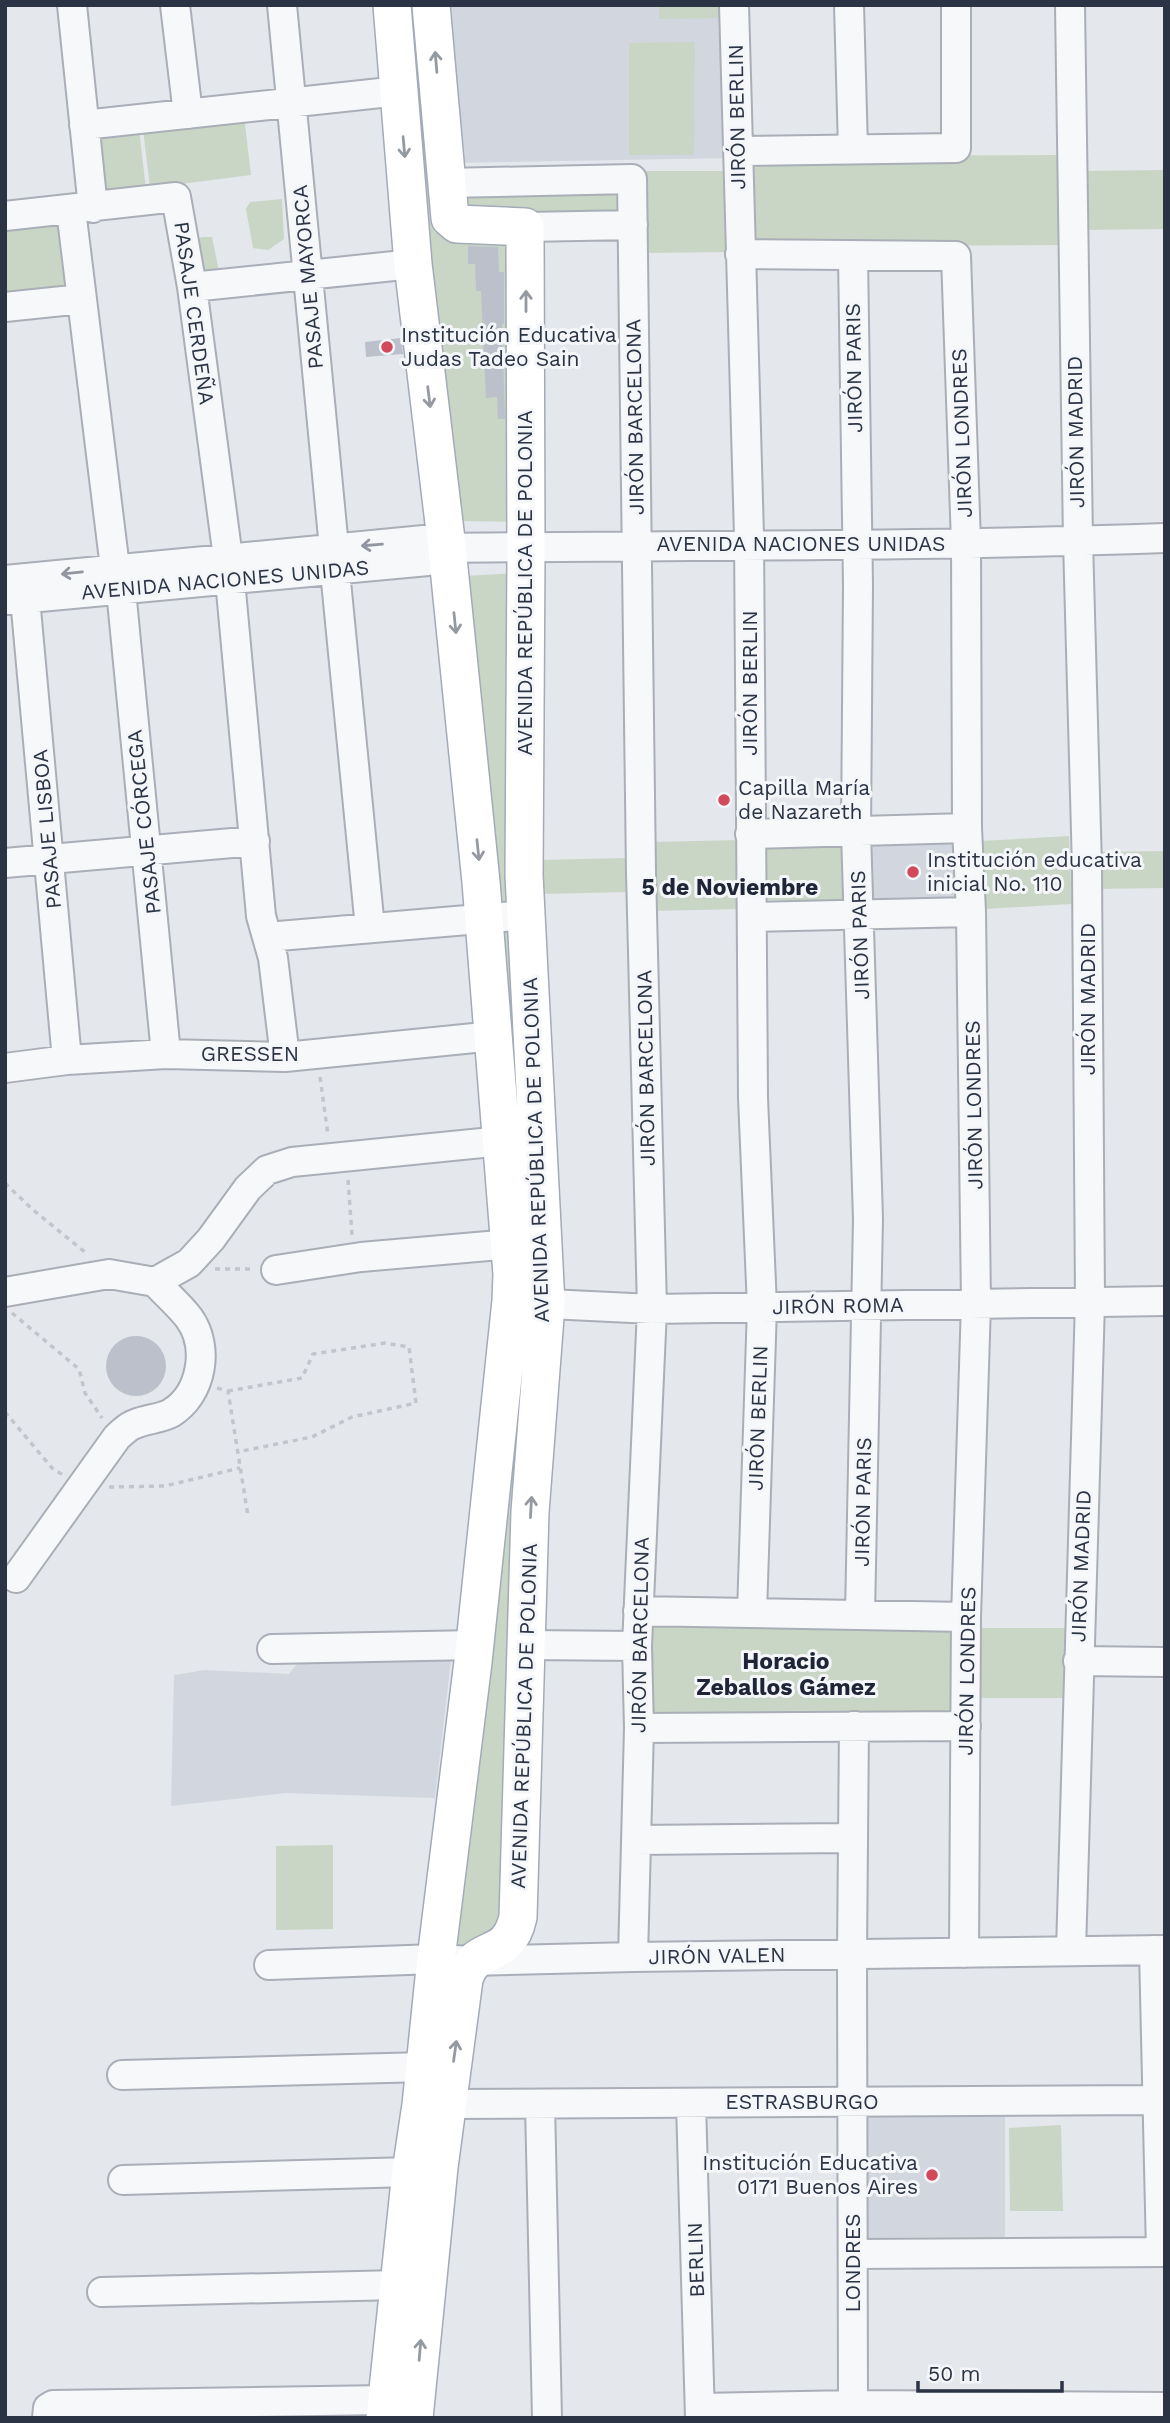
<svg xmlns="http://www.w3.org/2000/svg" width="1170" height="2423" viewBox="0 0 1170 2423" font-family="'Work Sans',sans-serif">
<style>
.built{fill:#d2d6de}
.green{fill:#c9d6c5}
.building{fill:#bbc0ca}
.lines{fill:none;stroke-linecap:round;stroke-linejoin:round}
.minor-casing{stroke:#a9aeb7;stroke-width:32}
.major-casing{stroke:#a3abb8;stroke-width:40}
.path{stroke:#c2c5cb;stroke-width:3.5;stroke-dasharray:5 5;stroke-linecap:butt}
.minor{stroke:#f7f8fa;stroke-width:28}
.major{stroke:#fff;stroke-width:37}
.oneway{stroke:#959aa2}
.oneway2{stroke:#9196a0}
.poi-dot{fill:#d1495b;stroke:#f4f6f9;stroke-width:2.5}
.labels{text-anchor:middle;stroke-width:6;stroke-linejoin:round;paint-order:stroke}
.street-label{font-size:21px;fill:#2b3445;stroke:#f4f6f9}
.poi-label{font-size:21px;fill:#2b3445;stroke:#f4f6f9;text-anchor:start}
.neighbourhood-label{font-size:23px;font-weight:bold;fill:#1d2536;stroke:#f4f6f9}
</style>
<rect width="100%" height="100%" fill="#e4e7ec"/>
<path class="built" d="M448,5H730L732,158L454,163Z
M963,833L967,909L863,912L860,836Z
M308,1650L452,1651L435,1798L286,1793L171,1806L174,1675L205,1670L289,1674Z
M859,2113H1005V2237L860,2238Z"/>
<path class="green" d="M406,5H424L448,229L507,232L518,522L458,521Z
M659,5H721V18L659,19Z
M695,42L694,155H629V43Z
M244,116L251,175L150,188L143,129Z
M139,129L146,189L97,196L91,136Z
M1058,155L1061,245L749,247L748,156Z
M1165,170V229L1080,230L1079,171Z
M639,171H732L733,252L641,253Z
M612,193L617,197L618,213H463L457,195Z
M282,199L284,239L268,250L253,248L246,209L250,202Z
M68,213L78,297L5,304V219Z
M202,237H212L220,276L195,275L194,240Z
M517,573L532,1272L463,576Z
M1069,836L1072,904L985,909L981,841Z
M742,840L743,909L650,911L649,842Z
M763,842H849L848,901L762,900Z
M1165,851V888L1094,889V852Z
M626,858L627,892L541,894L540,860Z
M527,1314L513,1915L488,1945L456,1946L451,1941Z
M651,1614L962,1618L964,1715L650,1717Z
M975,1628H1066L1065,1698H974Z
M333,1845V1929L276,1930V1846Z
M1061,2125L1063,2211H1010L1009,2128Z"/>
<path class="building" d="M468,246L498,247L499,272H504V324H502L505,419H498L497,397L486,398L481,291H476L475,264H468Z
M401,338L403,354L366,357L365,342Z
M106 1366a30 30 0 1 1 60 0a30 30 0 1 1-60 0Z"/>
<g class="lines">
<defs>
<path id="minor" d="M72,5L93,208
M175,5L188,114
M282,5L334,548
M734,5L749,536L753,1098L762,1307L752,1613
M849,5L853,149
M1070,5L1078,541L1087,868L1090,1302L1071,1951
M84,125L399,91
M738,151L956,148V5
M446,183L632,179L641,873L652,1309L637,1646L639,1728L633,1957
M71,210L115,568
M5,216L176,197L192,287L228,558
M525,227L633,225
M740,254L956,256L966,543L967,828L971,912L976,1304L966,1617L964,1953
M853,256L858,585L856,832L868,1219L860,1615
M192,287L413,264
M5,307L82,299
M335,571L370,928
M5,580L424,540L437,548C680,545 922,547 1165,538
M230,580L261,916L273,958L285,1057
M121,590L166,1054
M25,598L67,1060
M8,600L428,561L437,548
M750,834L967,828
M5,863L255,841
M754,917L971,912
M267,937L526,915
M5,1068L67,1060L166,1054L285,1057L494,1036
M276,1270L361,1257L511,1244
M5,1292L109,1274L155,1282L189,1263L211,1239L248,1188L267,1170L292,1162L502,1141
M528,1303L652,1309L1165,1301
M16,1578L117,1437C123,1432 128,1426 135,1424C146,1419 160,1419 171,1413C202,1394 210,1347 189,1318C179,1305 166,1294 155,1282
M638,1611L966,1617
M526,1645L637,1646
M272,1649L475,1645
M1078,1661L1165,1662
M639,1728L966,1726
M636,1840L853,1838
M1154,1950L1161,2252
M269,1965L436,1959L472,1961L633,1957L1165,1950
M122,2075L425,2067
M691,2103L700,2418
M448,2104L1157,2100
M540,2104L547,2418
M123,2180L411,2172
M854,2254L1165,2252
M102,2292L399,2285
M853,2405L852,1954L854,1726
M700,2408L853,2405L1165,2407
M47,2418L48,2408L53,2405L387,2400"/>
<path id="major" d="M385,2418L411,2172L421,2105L436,1959L473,1662L511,1301L512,1274L481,882L447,548L413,264L392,5
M414,2418L439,2167L464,1979C476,1941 508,1963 518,1917L530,1512L546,1304L524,875L526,553L525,227L457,224L450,218L431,5"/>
</defs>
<use href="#minor" class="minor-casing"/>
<use href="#major" class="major-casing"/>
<path class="path" d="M320,1077L328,1135
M348,1180L352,1235
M5,1183L32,1209L86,1253
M215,1269H252
M12,1313L79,1369L85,1393L102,1418
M217,1388L228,1391L248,1516
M228,1391L302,1378L313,1354L385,1343L409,1347L416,1403L352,1417L312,1437L237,1452
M5,1412L52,1468L63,1475
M109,1487L165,1486L240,1468"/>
<use href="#minor" class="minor"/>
<use href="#major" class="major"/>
</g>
<defs><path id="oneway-shaft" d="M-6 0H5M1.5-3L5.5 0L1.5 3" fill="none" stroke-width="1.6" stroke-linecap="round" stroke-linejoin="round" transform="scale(1.75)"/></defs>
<g class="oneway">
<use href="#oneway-shaft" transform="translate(436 62) rotate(-95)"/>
<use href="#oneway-shaft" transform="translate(404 147) rotate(85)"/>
<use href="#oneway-shaft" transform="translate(526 301) rotate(-90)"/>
<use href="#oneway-shaft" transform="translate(429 397) rotate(83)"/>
<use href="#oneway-shaft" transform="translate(455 623) rotate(84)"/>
<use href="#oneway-shaft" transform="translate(478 850) rotate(84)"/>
<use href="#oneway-shaft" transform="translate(531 1507) rotate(-87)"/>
<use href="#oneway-shaft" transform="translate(455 2051) rotate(-82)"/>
<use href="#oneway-shaft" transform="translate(420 2350) rotate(-85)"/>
</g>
<g class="oneway2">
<use href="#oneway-shaft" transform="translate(372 545) rotate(175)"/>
<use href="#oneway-shaft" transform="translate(72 573) rotate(174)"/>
</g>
<g class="poi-dot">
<circle cx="387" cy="347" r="7"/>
<circle cx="724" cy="800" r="7"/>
<circle cx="913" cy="872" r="7"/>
<circle cx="932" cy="2175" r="7"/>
</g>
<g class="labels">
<g class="street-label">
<text transform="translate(737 117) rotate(-91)" y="7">JIRÓN BERLIN</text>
<text transform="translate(308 277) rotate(-95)" y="7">PASAJE MAYORCA</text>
<text transform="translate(194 313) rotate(82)" y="7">PASAJE CERDEÑA</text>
<text transform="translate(854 368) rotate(-91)" y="7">JIRÓN PARIS</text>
<text transform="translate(635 417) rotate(-91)" y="7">JIRÓN BARCELONA</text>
<text transform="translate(1076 432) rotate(-91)" y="7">JIRÓN MADRID</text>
<text transform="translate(962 433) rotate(-92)" y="7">JIRÓN LONDRES</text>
<text x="801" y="551">AVENIDA NACIONES UNIDAS</text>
<text transform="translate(225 580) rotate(-5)" y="7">AVENIDA NACIONES UNIDAS</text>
<text transform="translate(525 583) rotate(-90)" y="7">AVENIDA REPÚBLICA DE POLONIA</text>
<text transform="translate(750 683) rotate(-90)" y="7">JIRÓN BERLIN</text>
<text transform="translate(144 822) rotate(-96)" y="7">PASAJE CÓRCEGA</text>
<text transform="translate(47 829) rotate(-95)" y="7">PASAJE LISBOA</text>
<text transform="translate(860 935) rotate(-92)" y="7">JIRÓN PARIS</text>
<text transform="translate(1088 999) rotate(-90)" y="7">JIRÓN MADRID</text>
<text x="250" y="1061">GRESSEN</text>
<text transform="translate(646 1068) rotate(-91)" y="7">JIRÓN BARCELONA</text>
<text transform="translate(974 1105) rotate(-91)" y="7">JIRÓN LONDRES</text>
<text transform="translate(536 1150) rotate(-92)" y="7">AVENIDA REPÚBLICA DE POLONIA</text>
<text transform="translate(838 1306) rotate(-1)" y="7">JIRÓN ROMA</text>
<text transform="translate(758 1418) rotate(-88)" y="7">JIRÓN BERLIN</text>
<text transform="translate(863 1502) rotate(-89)" y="7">JIRÓN PARIS</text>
<text transform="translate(1081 1566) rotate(-88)" y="7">JIRÓN MADRID</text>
<text transform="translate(640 1635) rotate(-89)" y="7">JIRÓN BARCELONA</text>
<text transform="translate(967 1671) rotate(-89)" y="7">JIRÓN LONDRES</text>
<text transform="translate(524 1716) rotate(-88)" y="7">AVENIDA REPÚBLICA DE POLONIA</text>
<text transform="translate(717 1956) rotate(-1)" y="7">JIRÓN VALEN</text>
<text x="802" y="2109">ESTRASBURGO</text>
<text transform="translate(696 2260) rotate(-92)" y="7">BERLIN</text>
<text transform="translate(853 2263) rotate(-90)" y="7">LONDRES</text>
</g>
<g class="poi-label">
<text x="401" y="342">Institución Educativa<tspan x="401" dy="24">Judas Tadeo Sain</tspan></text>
<text x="738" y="795">Capilla María<tspan x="738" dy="24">de Nazareth</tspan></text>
<text x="927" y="867">Institución educativa<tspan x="927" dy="24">inicial No. 110</tspan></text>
<text x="918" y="2170" text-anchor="end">Institución Educativa<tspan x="918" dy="24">0171 Buenos Aires</tspan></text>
</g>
<g class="neighbourhood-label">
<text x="730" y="895">5 de Noviembre</text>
<text x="786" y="1669">Horacio<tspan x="786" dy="26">Zeballos Gámez</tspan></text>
</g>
</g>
<rect width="1170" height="2423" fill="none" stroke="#2b3445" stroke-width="14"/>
<path d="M918 2381v10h144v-10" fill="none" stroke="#2b3445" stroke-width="3.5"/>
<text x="928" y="2381" font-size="21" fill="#2b3445" stroke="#f4f6f9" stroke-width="5" paint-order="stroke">50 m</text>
</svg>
